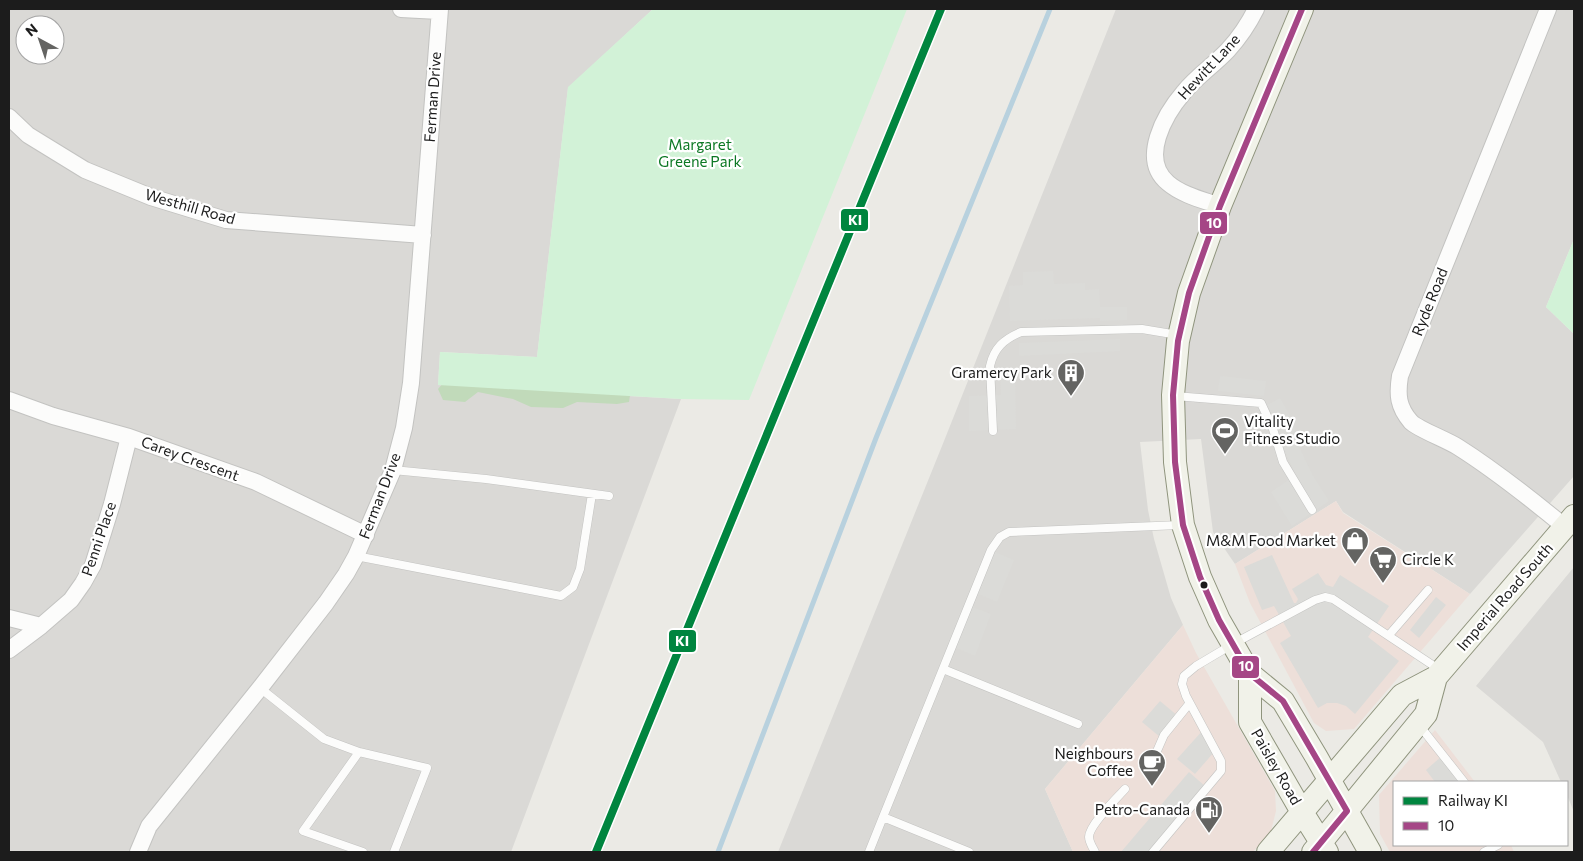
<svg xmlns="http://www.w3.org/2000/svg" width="1583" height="861" viewBox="0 0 1583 861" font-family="Commissioner,sans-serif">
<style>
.residential{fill:#dad9d6;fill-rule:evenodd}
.commercial{fill:#eddfd9}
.forest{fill:#c1daba}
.park{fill:#d2f2d7}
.parking{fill:#dbdbd8}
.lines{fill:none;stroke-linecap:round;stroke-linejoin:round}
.stream{stroke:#b8d1de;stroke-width:5}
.lane-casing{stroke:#c3c3c1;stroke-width:9}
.street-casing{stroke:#c3c3c1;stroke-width:18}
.secondary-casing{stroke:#8f947d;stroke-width:24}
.lane{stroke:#fcfcfb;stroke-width:8}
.street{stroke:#fcfcfb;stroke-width:16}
.secondary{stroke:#f1f2e9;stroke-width:22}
.bus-1-casing{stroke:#fff;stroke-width:10}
.bus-1{stroke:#a54686;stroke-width:6}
.rail-1-casing{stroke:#fff;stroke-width:11}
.rail-1{stroke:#00853f;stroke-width:8}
.bus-dot{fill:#1c1c1c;stroke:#fff;stroke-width:2}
.labels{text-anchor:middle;stroke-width:4.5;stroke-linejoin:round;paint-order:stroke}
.street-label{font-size:15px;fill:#1c1c1c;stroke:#fff}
.park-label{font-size:15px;fill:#0c7824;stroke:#fff}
.poi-label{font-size:15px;fill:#1c1c1c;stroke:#fff;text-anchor:end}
.line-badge{stroke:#fff;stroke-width:2}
.badge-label{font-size:14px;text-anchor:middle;font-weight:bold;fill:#fff}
</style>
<rect width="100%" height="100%" fill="#ebeae5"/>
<path class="residential" d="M9,9H653L568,88L537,357L440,352L438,385L681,399L511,852H9ZM25,25H55V55H25Z
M1116,9H1574V239L1546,307L1574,334V476L1470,594L1343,512L1336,501L1235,564L1213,532L1201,439L1140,442L1148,510L1154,539L1171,598L1183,625L1045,789L1073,852H778L942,446Z
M1574,567V812L1567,795V782H1561L1543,742L1476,686Z"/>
<path class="commercial" d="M1336,501L1343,513L1470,594L1354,729L1326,731L1314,723L1250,603L1235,564Z
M1183,625L1196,653L1275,791L1276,811L1271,831L1253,852H1073L1045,789Z
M1435,730L1475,782H1394V845H1511L1514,852H1390L1380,834L1379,795Z"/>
<path class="forest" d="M457,367L631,389L629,402L617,404L577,402L563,408L531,407L513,399L478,392L465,402L443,400L438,389Z"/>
<path class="park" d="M653,9H907L749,400L681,399L438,385L440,352L537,357L568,87Z
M1574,239V334L1546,307Z"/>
<path class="parking" d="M1053,271L1054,284L1085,283V290L1099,289L1100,307H1127V320L1100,321V318L1010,321L1009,286L1023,285V272Z
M1120,339V351L1019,356V343Z
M1000,368H1015L1016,429L969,431V396L1001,395Z
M1220,376L1266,381L1264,396L1218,391Z
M1280,398L1293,421L1300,449L1313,476L1329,501L1292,526L1271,492L1296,475L1286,454L1279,429L1267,405Z
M993,551L1014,560L997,602L976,593Z
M1272,555L1294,603H1296L1298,599L1292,589L1318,573L1326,585L1333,587L1340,575L1389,606L1368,637L1399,661L1355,714L1346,706L1337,703H1327L1318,708L1280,643L1291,636L1274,606L1262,610L1244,567Z
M1436,597L1446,605L1419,638L1410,630Z
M970,606L991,614L975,656L954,647Z
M1160,701L1178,716L1160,737L1142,722Z
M1203,730L1215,751L1195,774L1177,759Z
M1443,755L1464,782H1435L1426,770Z
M1189,772L1206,787L1151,852H1121Z"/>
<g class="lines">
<path class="stream" d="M718,852L876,438L1050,9"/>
<defs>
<path id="lane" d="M1175,396L1261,403L1273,429L1283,462L1312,510
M993,431L990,366C994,348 1004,339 1021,332L1142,329L1178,335
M393,470L486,479L609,496
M356,556L561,596L573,587L580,569L592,494
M1389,635L1428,590
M943,669L1078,724
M260,688L324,739L359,752L427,768L394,852
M1419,725L1464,782
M359,752L303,831L363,852
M1149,760L1157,751L1164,735L1189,704
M883,817L991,550L1000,537L1009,532L1180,525
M869,852L883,817L969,852
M1095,852C1093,848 1089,842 1089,837C1089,825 1116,799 1125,789
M1153,852L1221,771V761L1186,696L1182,684L1184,676L1196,666L1233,644L1315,600L1325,597L1333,599L1440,670
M1484,852L1498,845"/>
<path id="street" d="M401,9L439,11
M1548,9L1400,376C1397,395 1398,407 1411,422C1418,429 1447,440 1458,447C1496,471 1531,499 1565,527
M9,117L28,135L85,170L151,197L226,220L423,235
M1220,206C1203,200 1182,195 1168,183C1139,159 1165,114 1184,92C1197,76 1214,65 1228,50C1239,38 1249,23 1256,9
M9,400L53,416L129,437L256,482L366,535
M9,618L41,626
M9,650L41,626L71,600L83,583L93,565L112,504L129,437
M138,852L149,826L260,688L326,603L346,574L356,556L393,470L404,428L411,383L440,9"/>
<path id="secondary" d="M1302,9L1220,206L1189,293L1178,341L1173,395L1175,462L1183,525L1200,577L1219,620L1250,674L1283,701L1317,758L1370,852
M1250,674V722L1302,812L1327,852
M1268,852L1402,695L1436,677L1574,516
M1313,852L1426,714L1436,677"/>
</defs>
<use href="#lane" class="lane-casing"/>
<use href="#street" class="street-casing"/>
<use href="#secondary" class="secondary-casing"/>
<use href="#lane" class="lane"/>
<use href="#street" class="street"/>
<use href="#secondary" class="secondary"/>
<defs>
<path id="bus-1" d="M1302,9L1220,206L1189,293L1178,341L1173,395L1175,462L1183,525L1200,577L1219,620L1250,674L1283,701L1347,811L1313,852"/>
</defs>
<use href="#bus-1" class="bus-1-casing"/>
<use href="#bus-1" class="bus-1"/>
<defs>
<path id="rail-1" d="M596,852L941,9"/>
</defs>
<use href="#rail-1" class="rail-1-casing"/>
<use href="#rail-1" class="rail-1"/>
</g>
<defs>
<symbol id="building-pin" viewBox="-11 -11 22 30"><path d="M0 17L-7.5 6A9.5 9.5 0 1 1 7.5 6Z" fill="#646462" stroke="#fff"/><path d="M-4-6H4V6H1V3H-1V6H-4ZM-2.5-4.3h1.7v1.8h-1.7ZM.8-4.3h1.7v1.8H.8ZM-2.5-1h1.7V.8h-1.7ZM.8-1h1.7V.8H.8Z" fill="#fff"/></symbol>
<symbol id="stadium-pin" viewBox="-11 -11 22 30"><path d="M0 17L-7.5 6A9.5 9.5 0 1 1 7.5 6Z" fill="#646462" stroke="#fff"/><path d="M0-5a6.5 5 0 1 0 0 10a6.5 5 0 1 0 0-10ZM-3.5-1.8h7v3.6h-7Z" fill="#fff"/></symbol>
<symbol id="shop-pin" viewBox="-11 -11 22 30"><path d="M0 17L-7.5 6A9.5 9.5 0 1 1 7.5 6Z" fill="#646462" stroke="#fff"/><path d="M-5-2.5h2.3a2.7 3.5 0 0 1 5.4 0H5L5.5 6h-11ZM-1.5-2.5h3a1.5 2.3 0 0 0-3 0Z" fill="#fff"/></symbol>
<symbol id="supermarket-pin" viewBox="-11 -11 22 30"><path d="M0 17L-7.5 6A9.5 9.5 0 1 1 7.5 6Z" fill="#646462" stroke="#fff"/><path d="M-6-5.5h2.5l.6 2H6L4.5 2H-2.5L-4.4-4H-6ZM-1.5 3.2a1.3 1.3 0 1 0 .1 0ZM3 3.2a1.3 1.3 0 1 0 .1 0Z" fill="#fff"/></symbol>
<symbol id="cafe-pin" viewBox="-11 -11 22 30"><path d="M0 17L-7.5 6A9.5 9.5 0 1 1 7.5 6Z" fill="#646462" stroke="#fff"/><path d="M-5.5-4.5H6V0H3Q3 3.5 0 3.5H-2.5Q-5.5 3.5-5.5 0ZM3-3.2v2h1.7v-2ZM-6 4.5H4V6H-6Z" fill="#fff"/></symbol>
<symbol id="fuel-pin" viewBox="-11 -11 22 30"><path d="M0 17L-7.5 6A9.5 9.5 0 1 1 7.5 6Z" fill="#646462" stroke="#fff"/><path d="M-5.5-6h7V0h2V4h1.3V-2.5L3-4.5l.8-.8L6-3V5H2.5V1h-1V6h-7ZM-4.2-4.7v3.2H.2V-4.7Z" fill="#fff"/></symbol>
</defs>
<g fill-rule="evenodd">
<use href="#building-pin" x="1055" y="357" width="32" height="43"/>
<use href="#stadium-pin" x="1209" y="415" width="32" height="43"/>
<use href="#shop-pin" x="1339" y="525" width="32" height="43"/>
<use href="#supermarket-pin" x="1367" y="544" width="32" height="43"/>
<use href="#cafe-pin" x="1136" y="747" width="32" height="43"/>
<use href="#fuel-pin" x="1193" y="794" width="32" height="43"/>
</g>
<circle class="bus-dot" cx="1204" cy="585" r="4.5"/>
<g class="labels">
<g class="street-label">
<text transform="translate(1209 67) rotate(-47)" y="5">Hewitt Lane</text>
<text transform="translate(433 97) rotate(-86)" y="5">Ferman Drive</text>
<text transform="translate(190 207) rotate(16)" y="5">Westhill Road</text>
<text transform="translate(1430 302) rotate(-68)" y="5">Ryde Road</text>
<text transform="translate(190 459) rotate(20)" y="5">Carey Crescent</text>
<text transform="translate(380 496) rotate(-69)" y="5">Ferman Drive</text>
<text transform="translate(99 539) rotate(-71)" y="5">Penni Place</text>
<text transform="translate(1505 597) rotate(-49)" y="5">Imperial Road South</text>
<text transform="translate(1276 767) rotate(60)" y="5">Paisley Road</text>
</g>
<g class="park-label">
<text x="700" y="150">Margaret<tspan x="700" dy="17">Greene Park</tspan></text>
</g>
<g class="poi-label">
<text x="1052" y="378">Gramercy Park</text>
<text x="1244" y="427" text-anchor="start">Vitality<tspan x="1244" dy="17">Fitness Studio</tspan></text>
<text x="1336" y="546">M&amp;M Food Market</text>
<text x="1402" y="565" text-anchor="start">Circle K</text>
<text x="1133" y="759">Neighbours<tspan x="1133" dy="17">Coffee</tspan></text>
<text x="1190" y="815">Petro-Canada</text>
</g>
</g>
<g class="line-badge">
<rect x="840" y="208" width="29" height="24" rx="5" fill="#00853f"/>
<rect x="1199" y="211" width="29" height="24" rx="5" fill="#a54686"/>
<rect x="668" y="629" width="29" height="24" rx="5" fill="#00853f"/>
<rect x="1231" y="655" width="29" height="24" rx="5" fill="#a54686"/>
</g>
<g class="badge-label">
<text x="855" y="225">KI</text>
<text x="1214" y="228">10</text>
<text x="682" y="646">KI</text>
<text x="1246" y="671">10</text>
</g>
<rect width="1583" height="861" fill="none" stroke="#1c1c1c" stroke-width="20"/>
<rect x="1393" y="781" width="175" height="65" fill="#ffffff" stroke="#a4a4a4"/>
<rect x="1403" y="797" width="25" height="8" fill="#00853f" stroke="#a4a4a4"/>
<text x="1438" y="806" font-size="15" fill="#1c1c1c">Railway KI</text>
<rect x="1403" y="822" width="25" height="8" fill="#a54686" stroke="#a4a4a4"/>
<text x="1438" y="831" font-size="15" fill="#1c1c1c">10</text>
<g transform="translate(40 40) rotate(320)"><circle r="24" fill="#ffffff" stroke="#a4a4a4"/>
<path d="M0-4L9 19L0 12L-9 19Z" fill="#646462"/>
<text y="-8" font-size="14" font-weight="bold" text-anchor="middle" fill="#1c1c1c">N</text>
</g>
</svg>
